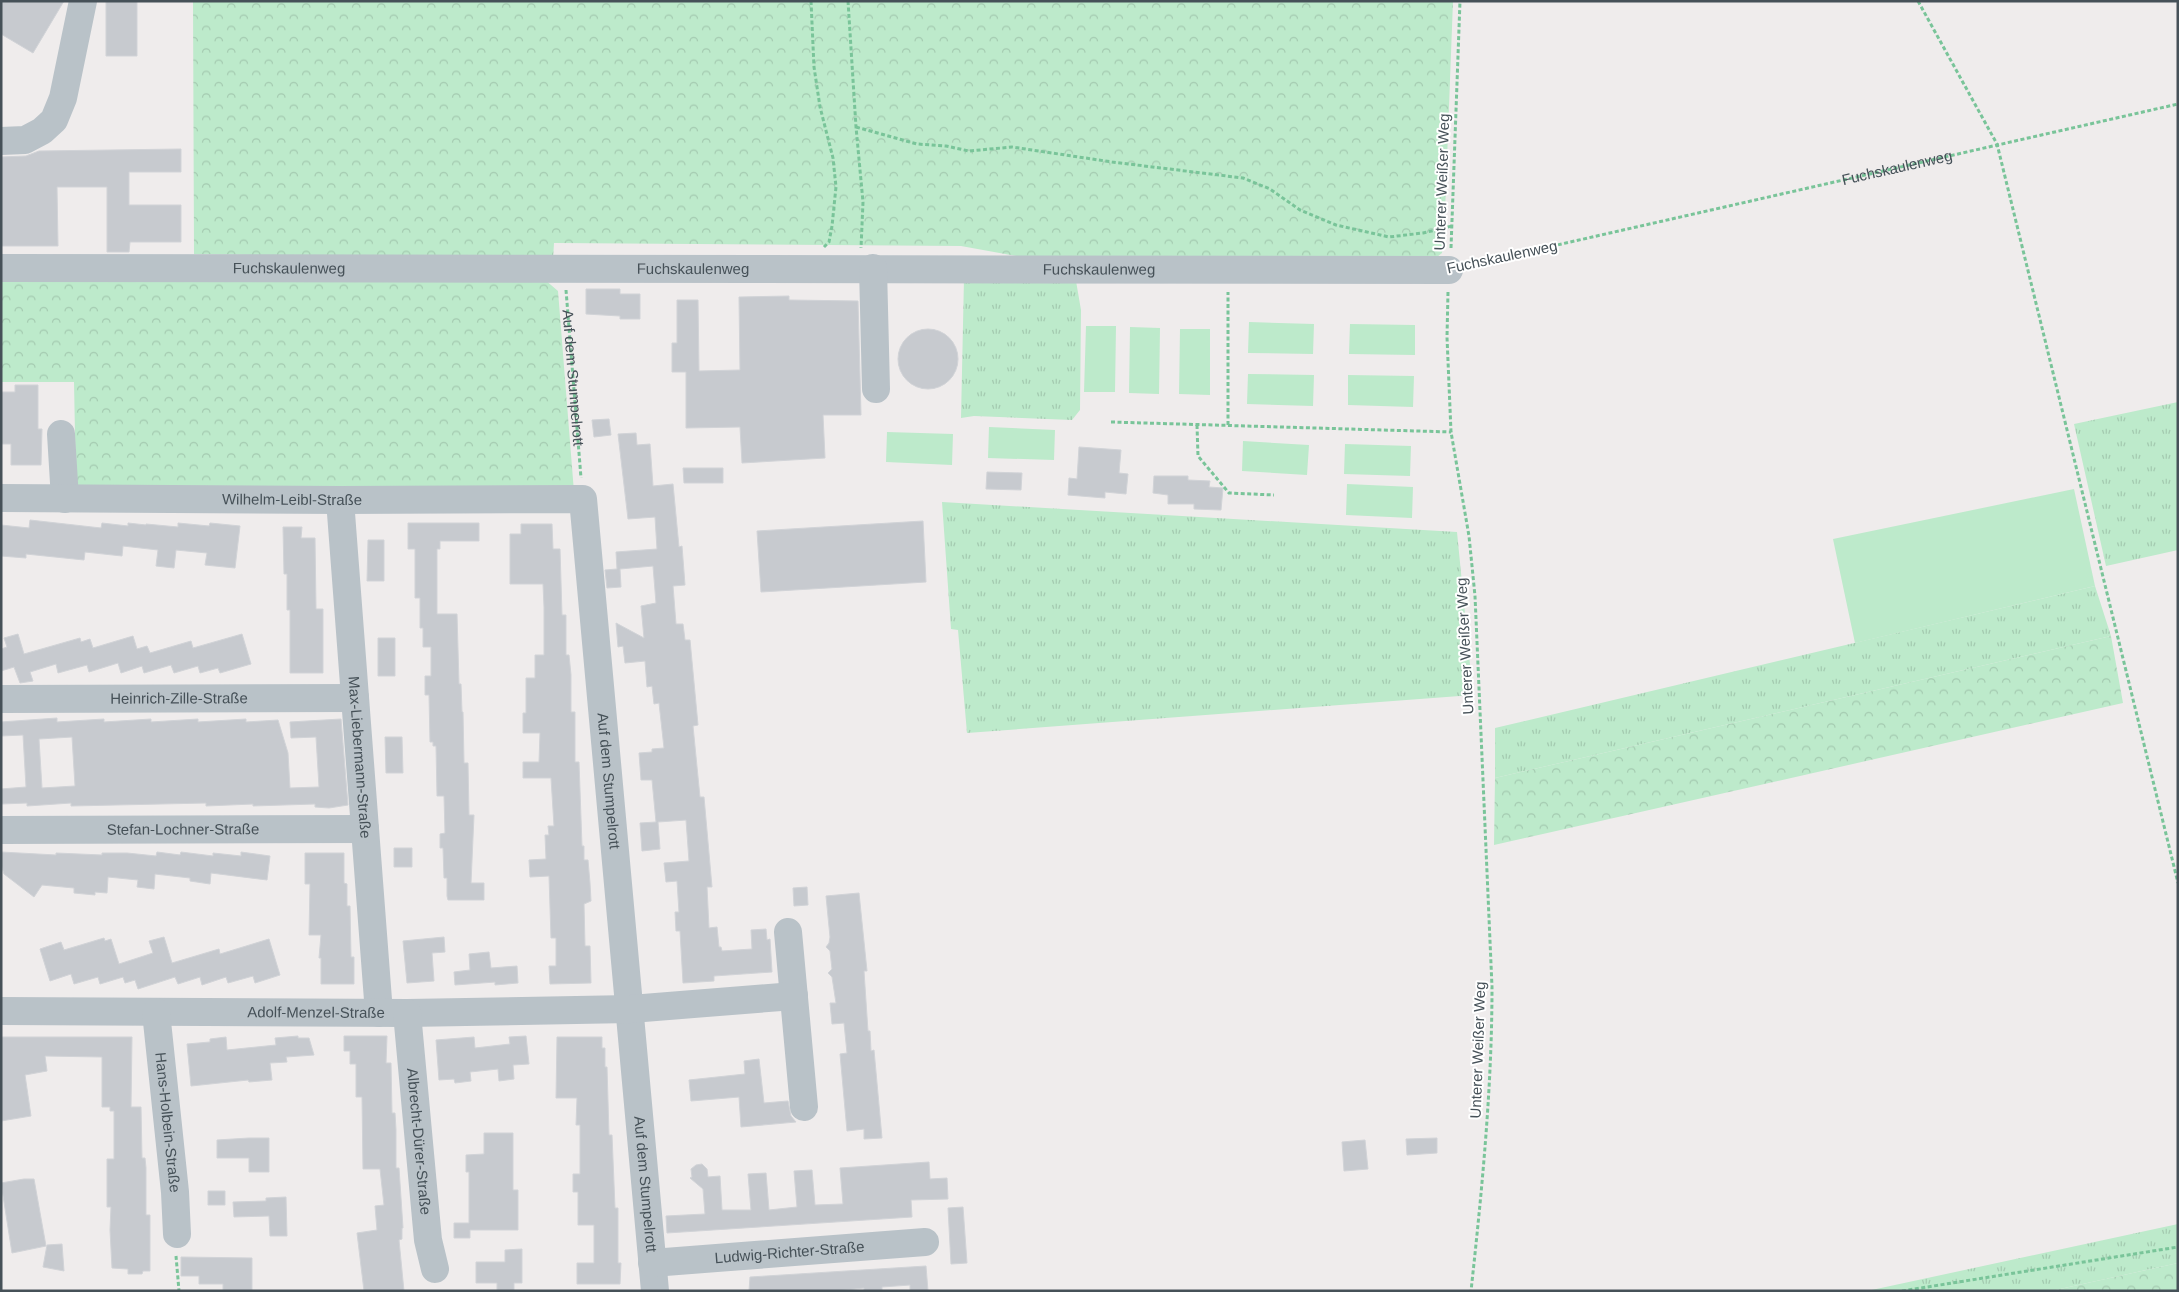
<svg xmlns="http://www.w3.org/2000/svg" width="2179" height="1292" viewBox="0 0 2179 1292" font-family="Helvetica,sans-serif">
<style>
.grass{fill:url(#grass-tufts)}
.forest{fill:url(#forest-crowns)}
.green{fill:#bdeacb}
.building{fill:#c7cacf;stroke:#d1d3d7;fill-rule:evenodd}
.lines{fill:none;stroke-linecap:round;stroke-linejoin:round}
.path{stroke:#79c499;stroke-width:3;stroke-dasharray:4 2.5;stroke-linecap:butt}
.minor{stroke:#b9c2c8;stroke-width:28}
.labels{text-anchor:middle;stroke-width:4;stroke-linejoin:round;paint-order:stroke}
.street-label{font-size:15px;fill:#465158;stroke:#fff}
</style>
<defs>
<pattern id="grass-tufts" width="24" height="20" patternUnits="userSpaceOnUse" patternTransform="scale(1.25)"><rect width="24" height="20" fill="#bdeacb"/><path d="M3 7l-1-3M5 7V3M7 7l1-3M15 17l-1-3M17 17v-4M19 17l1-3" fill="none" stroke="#a4cab0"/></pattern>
<pattern id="forest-crowns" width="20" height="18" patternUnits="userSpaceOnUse" patternTransform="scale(1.25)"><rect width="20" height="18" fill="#bdeacb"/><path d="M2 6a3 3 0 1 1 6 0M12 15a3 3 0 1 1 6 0" fill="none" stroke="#a4cab0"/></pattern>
</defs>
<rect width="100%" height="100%" fill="#efecec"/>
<path class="grass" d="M964,278L1076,281L1081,310L1080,410L1072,420L974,416L961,418Z
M2178,402V550L2106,566L2074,424Z
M942,502L1457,532L1473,695L967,733L958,630L951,629Z
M2095,586L2111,636L1495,778V728Z
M2178,1224V1263L2051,1291H1867Z"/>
<path class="forest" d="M193,1H1453L1444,239L1442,253L1432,261L1038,260L961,246L554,243L553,260L194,254Z
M1,278L544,279L558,291L574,492L76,487L74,382H1Z
M2111,636L2123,703L1494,845L1495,778Z
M2178,1263V1291H2051Z"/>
<path class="green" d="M1249,322L1314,324L1313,354L1248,353Z
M1350,324L1415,325V355L1349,354Z
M1086,326H1116L1115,392H1084Z
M1130,327L1160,328L1159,394L1129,393Z
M1180,329H1210V395L1179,394Z
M1248,374L1314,375L1313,406L1247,404Z
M1348,375L1414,376L1413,407L1348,405Z
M989,427L1055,430L1054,460L988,458Z
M887,432L953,434L952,465L886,462Z
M1243,441L1309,445L1307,475L1242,471Z
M1345,444L1411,446L1410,476L1344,474Z
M1347,484L1413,487L1412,518L1346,515Z
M2074,489L2095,586L1855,643L1833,539Z"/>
<path class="building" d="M1,1H64L33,53L1,34Z
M106,1H137V56H106Z
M181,149V172H129V205H181V242H130L129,252H107V187H57L58,246H1V157L26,156L39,151Z
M586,289H620V294H640V319H620V316L586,314Z
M789,296V300L858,301L861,415H823L825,458L742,463L740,427L686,428V372H672V343H677V300H698L699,371L740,370L739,297Z
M898 359a30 30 0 1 1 60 0a30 30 0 1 1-60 0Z
M15,385H38V429H42L41,465H11V444H1V392H15Z
M609,419L611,435L594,437L592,420Z
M636,433L637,445L650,444L653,486L673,484L679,547L682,546L685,585L673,586L676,624H683L685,640H690L698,725L693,726L700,797H704L712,887H707L709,928L717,927L719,947H721L722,951L752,949L751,930L766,929L767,940L770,939L772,972L714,976V981L683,983L680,931H676L675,912H679L677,881L666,882L664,863L689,861L686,820L658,822L660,849L642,851L640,823L656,822L652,780H641L639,753L652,752V749L664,748L659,703L654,704L652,686L647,687L645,661L625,663L623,646L618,647L616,623L644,638L641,606L656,603L653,566L620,569L621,587L607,588L605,570L617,569L616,552L657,549L655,517L628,519L618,434Z
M1079,447L1121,450L1119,473L1128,474L1126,494L1105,492V498L1068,495L1069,478L1077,479Z
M683,468H723V483H684Z
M987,472L1022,473L1021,490L986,489Z
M1154,476H1188V480L1210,481L1209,487L1223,488L1221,510L1194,509V504H1168V495L1153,493Z
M30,520L101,528L102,523L128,526V523L146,525V524L178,527V523L209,526L210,523L240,526L235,568L205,565L207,553L176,550L174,568L156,566L158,550L123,546L122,556L85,552L84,560L26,554V558L1,556V525L29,528Z
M923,521L926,582L761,592L757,531Z
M408,523H479V541H440V549H437V614H457L459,684H461L462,712H463L464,763H468L469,815H474L471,883H484V900H448L447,896V878H444L443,848H440V834L445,833L444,796H437L436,746H433V742H430L429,695H425V676H431V647H423V628H420V598H415V549H408Z
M521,524H552L553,549H560L562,615H566V655H569L571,675V712H575V762H579L582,846H584V860H588L590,883L591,901L584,904L585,946H590L591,983L550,984L549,966H556V938H551L549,876L530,877L529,860L546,859L545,835H549L548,826H554L551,778H523V762H539L540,733H523V713H526V678H535V655H544V607L543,584H510V534H521Z
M283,527H302L301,538H315L316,609H323V673H290V610H287V574H284Z
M368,540H384V581H367Z
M18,634L24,654L80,638L81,642L90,639L93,648L133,636L137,649L147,646L150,653L191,641L193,648L242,634L251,664L220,673L218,668L200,673L198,666L174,673L171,665L144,673L142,666L121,673L118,663L89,672L87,665L58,673L56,664L30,672L33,681L20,683L14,667L1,671V649L7,647L4,638Z
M378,638H395V676H378Z
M57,718V722L104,719V722L151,719V722L198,719V722L246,719V722L278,720L288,753L290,788L319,787L316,737L291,738L290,722L341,719L348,805L329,808L315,807V804L253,806V804L206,806V803L71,806V803L27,806V803L1,804V789L26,787L23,735L1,736V722ZM72,737L75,786L42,788L39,739Z
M385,737H402L403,773H386Z
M394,848H412V867H394Z
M1,852L56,855V853L102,855V853H127L156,856L157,852L180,855L181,852L213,856V853L241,856V852L270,856L267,880L211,873L210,884L190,881V878L155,874L154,889L137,887L138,880L108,877L107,893L95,892V895L74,893V888L42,885L34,897L4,874L1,864Z
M305,853H344V883L347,884V906H350L351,957H354V984H321V958H319L321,935H309L310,884H305Z
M807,887L808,905L794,906L793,888Z
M859,893L867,971H864L868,1031H870L871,1051L874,1050L882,1138L864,1139V1129L847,1131L840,1054L847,1053L844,1023L832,1024L830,1003H836L832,977L828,973L832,969L830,951L826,947L829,943L830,937L826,896Z
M164,937L172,963L219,949L220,954L269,939L280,975L255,983L253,976L228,983L226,977L202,985L200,977L178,984L175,977L138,989L135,980L125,983L123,977L100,984L98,977L74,984L71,974L50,981L40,949L61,942L64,950L104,938L105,941L111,939L119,964L153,953L149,941Z
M444,937L445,952L432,953L434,981L407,983L403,941Z
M489,952L491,968L517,966L518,983L495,985V982L455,985L454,972L470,970L469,954Z
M298,1036V1038H309L314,1055L286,1057L287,1062L270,1063L272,1080L249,1082L248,1080L191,1086L187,1044L210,1042V1039L226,1037L227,1050L276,1045L275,1038Z
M344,1036H387L386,1063H391L392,1113H395L396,1130V1168H399L403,1228H402V1239L399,1240L404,1291H364L357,1233L377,1230L375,1206L384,1205L380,1169H363L362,1097H356V1064H350V1051H344Z
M526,1036L529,1064L513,1065L514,1079L499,1081L498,1069L470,1072L471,1081L455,1083L454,1079L439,1080L436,1040L474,1037L475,1048L510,1044L509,1037Z
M1,1037H132L131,1107H141L142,1158H145L146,1168V1215H150V1271H143L142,1274H128V1269L112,1268L110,1230L111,1207H107V1159H114V1111H110V1107H102V1057L45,1056L47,1071L25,1075L31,1116L1,1121Z
M557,1037H602V1048H605V1067H607L609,1135H612L615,1208H618V1263H621L620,1284H577V1263H594V1225H578V1192H573V1174H580V1125H576L577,1098H556Z
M759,1059L764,1103L788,1101L791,1116L796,1122L741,1127L739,1097L691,1101L689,1080L745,1074L744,1061Z
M484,1133H513V1190H518V1230H470V1238H454V1223H469V1172H466V1155L484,1154Z
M249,1138H269V1172H249V1158H217V1140Z
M1437,1138V1153L1407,1155L1406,1139Z
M1365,1140L1368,1169L1344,1171L1342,1142Z
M929,1162L930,1179L947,1178L948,1199L911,1200L912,1217L667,1233L666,1216L705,1214L703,1189L690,1178L692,1177L691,1169L696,1165L702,1164L707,1169L708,1177L720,1176L722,1210H751L748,1174L766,1173L769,1210L797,1207L794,1171L812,1170L815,1205L843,1204L840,1168Z
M24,1179H34L46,1246L12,1253L1,1183Z
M208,1191H225V1205H208Z
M286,1197L287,1236H270L269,1216L234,1217L233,1202L266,1201V1198Z
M963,1207L967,1263L951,1264L948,1208Z
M62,1244L64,1271L43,1267L47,1245Z
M522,1249V1283H514V1291H497V1283H476V1262H505V1250Z
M181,1257L252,1258V1291H223V1284H199V1276H181Z
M926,1266L928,1291H910V1285L882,1287V1291H864V1288L836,1291H749L750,1277Z"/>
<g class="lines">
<g class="path">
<path d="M811,1L814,67L820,107L833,158L836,187L832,226L829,242L824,247"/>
<path d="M848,1L856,127L863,202L861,248"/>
<path d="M1918,1L1997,144L2178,883"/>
<path d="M856,127L917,144L946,146L969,151L1012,147L1112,162L1243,178L1270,189L1300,210L1336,225L1389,237L1423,233L1452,226"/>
<path d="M1451,248L1460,1"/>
<path id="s1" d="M1469,265L2178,104"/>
<path id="s2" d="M566,290L581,478"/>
<path d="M1448,292L1447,337L1451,432L1469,536L1475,596L1492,987C1492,1088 1482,1190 1471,1291"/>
<path d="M1111,422L1451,432"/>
<path d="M1197,425L1198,456L1229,493L1274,495"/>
<path d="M1228,425V292"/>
<path d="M176,1256L179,1291"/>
<path d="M1902,1291L2178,1247"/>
</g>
<g class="minor">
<path d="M1,141L25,140L42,131L54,120L63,98L83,1"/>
<path id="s3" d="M1,268L1449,270"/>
<path d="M873,268L876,389"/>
<path d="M61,434L65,499"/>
<path id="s4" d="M1,498L340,500L583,499L655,1291"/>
<path id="s5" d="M340,500L379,1013"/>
<path id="s6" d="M1,699L355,698"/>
<path id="s7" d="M1,830L365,829"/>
<path d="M788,932L804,1107"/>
<path id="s8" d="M1,1011L407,1013L631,1009L794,996"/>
<path id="s9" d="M156,1012L175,1192L177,1234"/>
<path id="s10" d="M407,1013L428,1240L435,1269"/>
<path id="s11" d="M652,1263L925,1242"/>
</g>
</g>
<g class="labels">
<g class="street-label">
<text dy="5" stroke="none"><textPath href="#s1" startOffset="439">Fuchskaulenweg</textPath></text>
<text transform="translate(1442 182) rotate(-88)" y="5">Unterer Weißer Weg</text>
<text transform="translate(1502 257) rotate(-12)" y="5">Fuchskaulenweg</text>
<text dy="5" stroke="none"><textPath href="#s3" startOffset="288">Fuchskaulenweg</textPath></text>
<text dy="5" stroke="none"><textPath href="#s3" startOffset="692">Fuchskaulenweg</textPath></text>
<text dy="5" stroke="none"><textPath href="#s3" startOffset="1098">Fuchskaulenweg</textPath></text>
<text dy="5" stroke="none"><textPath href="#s2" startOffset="88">Auf dem Stumpelrott</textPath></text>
<text dy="5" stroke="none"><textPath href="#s4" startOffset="291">Wilhelm-Leibl-Straße</textPath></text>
<text transform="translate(1465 646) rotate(-93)" y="5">Unterer Weißer Weg</text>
<text dy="5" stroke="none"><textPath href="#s6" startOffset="178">Heinrich-Zille-Straße</textPath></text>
<text dy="5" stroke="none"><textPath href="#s5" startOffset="258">Max-Liebermann-Straße</textPath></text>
<text dy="5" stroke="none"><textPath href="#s4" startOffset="865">Auf dem Stumpelrott</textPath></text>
<text dy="5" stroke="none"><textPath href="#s7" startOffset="182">Stefan-Lochner-Straße</textPath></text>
<text dy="5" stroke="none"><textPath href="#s8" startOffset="315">Adolf-Menzel-Straße</textPath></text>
<text transform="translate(1478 1050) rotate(-88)" y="5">Unterer Weißer Weg</text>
<text dy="5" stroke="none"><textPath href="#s9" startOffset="111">Hans-Holbein-Straße</textPath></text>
<text dy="5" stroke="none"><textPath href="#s10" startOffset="129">Albrecht-Dürer-Straße</textPath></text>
<text dy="5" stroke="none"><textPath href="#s4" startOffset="1270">Auf dem Stumpelrott</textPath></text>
<text dy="5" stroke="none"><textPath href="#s11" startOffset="138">Ludwig-Richter-Straße</textPath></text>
</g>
</g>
<rect width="2179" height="1292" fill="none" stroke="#465158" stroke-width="5"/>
</svg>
